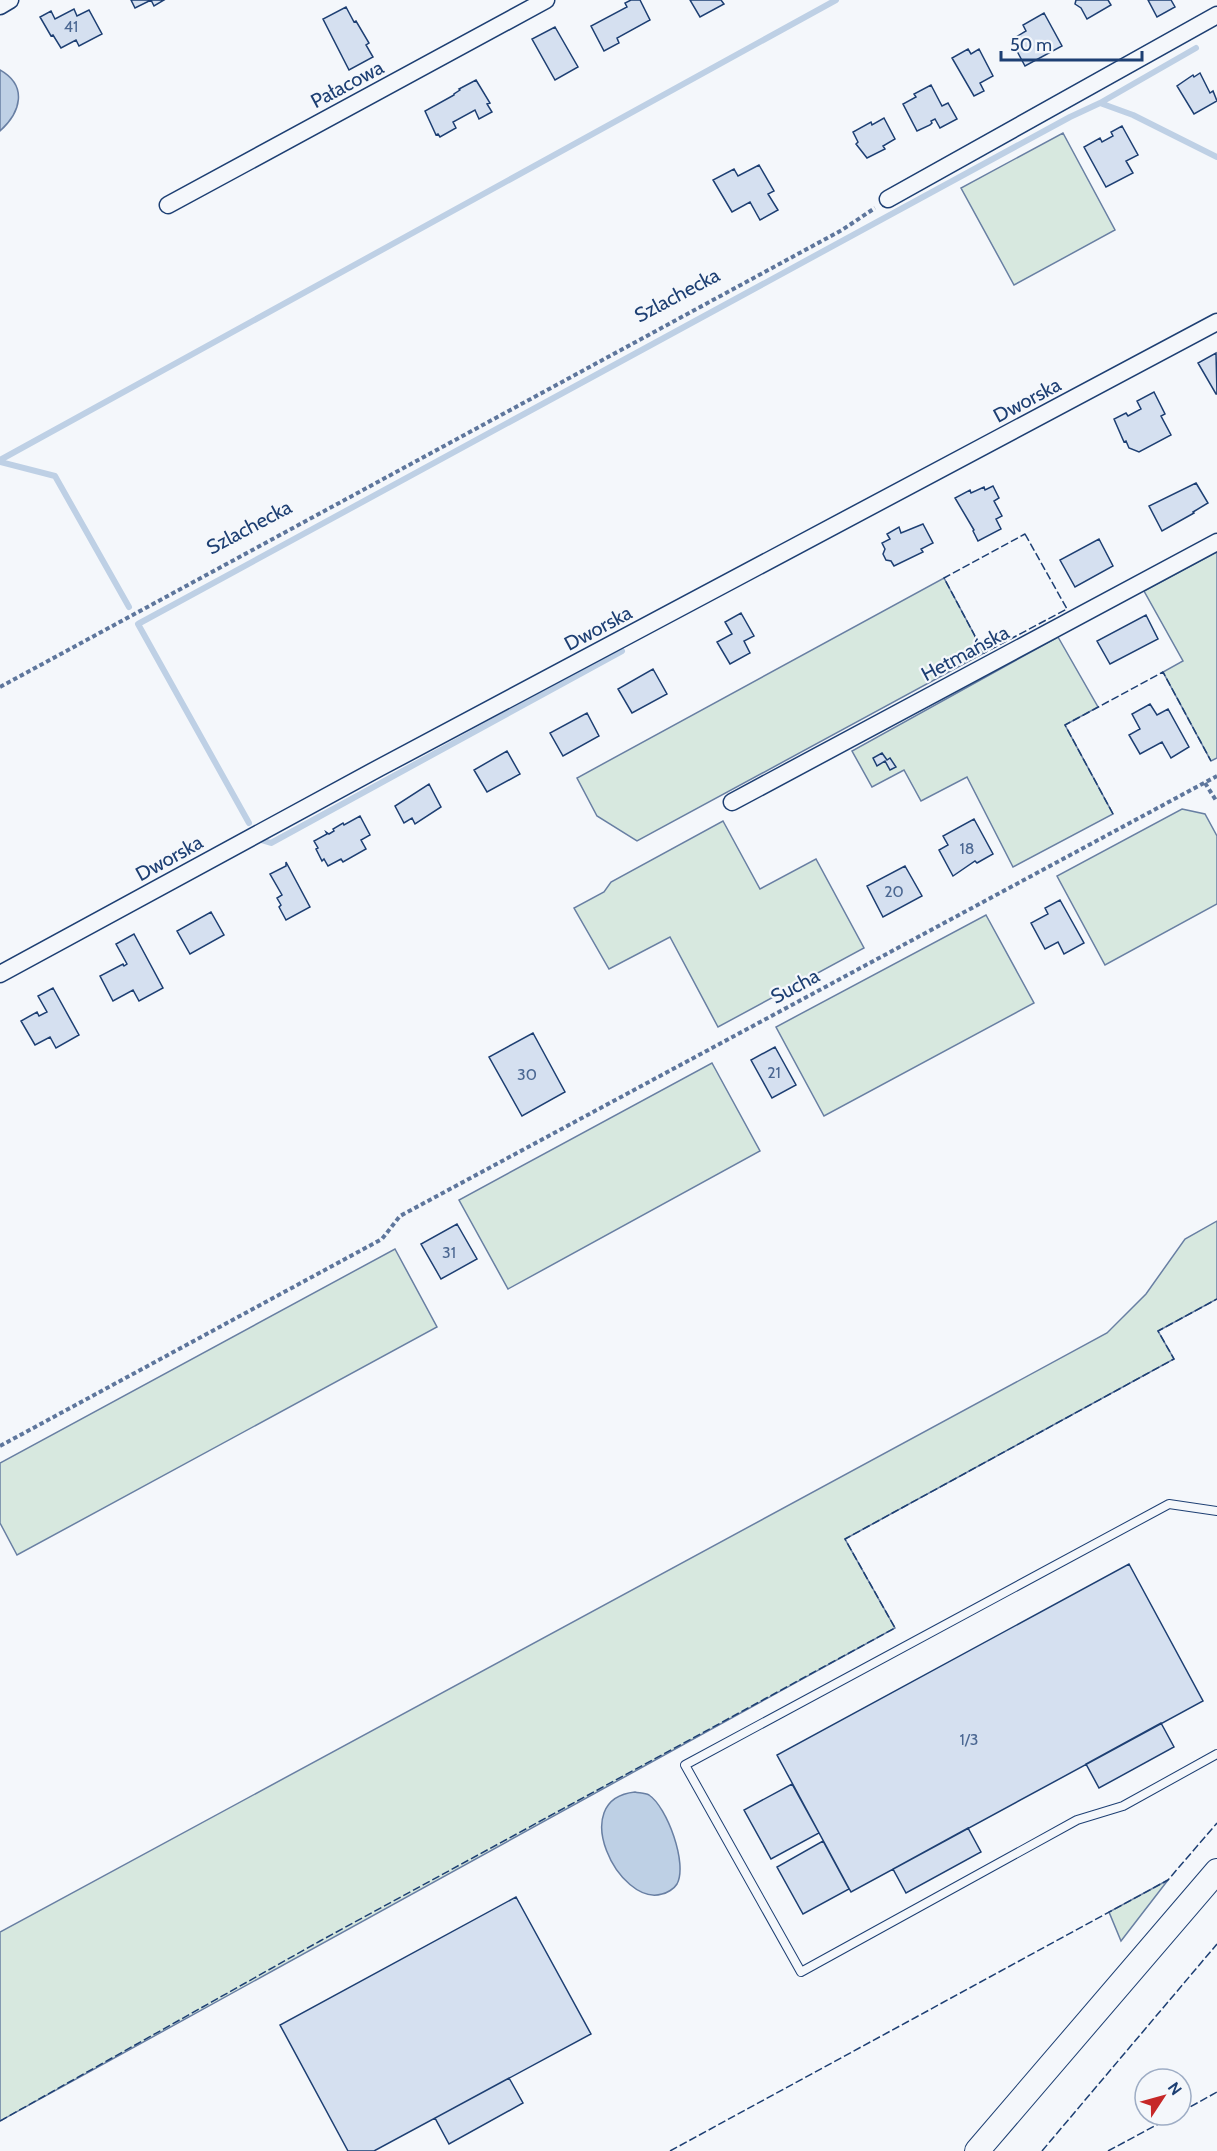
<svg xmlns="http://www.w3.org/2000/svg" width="1217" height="2151" viewBox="0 0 1217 2151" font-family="Cabin,sans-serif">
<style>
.green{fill:#d7e8df;stroke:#687fa3;stroke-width:1.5}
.water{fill:#bed0e5;stroke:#687fa3;stroke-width:1.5}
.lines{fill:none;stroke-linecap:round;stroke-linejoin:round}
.stream{stroke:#bed0e5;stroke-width:6}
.building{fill:#d5e0f0;stroke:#1d3f73;stroke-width:1.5}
.lane-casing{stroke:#1d3f73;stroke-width:10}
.street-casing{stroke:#1d3f73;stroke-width:19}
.secondary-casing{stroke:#1d3f73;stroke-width:26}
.path{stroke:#5e769c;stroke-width:4;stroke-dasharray:4.5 3;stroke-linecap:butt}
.lane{stroke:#f4f7fb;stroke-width:8}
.street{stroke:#f4f7fb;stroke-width:16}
.secondary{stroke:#f4f7fb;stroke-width:24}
.fence{stroke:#1d3f73;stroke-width:1.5;stroke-dasharray:8 3;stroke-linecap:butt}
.labels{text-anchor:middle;stroke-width:4.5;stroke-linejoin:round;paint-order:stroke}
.number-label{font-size:16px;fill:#4b6792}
.street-label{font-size:20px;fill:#1d3f73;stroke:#f4f7fb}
</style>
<rect width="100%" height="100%" fill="#f4f7fb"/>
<path class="green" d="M1063,133L1115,230L1014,285L961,188Z
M1217,552V758L1211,761L1163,672L1183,661L1144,591Z
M944,578L984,653L637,841L597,816L577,778Z
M1058,637L1098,707L1065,725L1113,814L1013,867L967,777L921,801L904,770L872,787L852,751Z
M1182,809L1205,814L1217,836V904L1105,965L1057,876Z
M723,821L760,889L816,859L864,948L718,1027L670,937L609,969L574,908L604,892L611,882Z
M986,915L1034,1003L824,1116L776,1027Z
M712,1063L760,1151L508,1289L459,1200Z
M1217,1221V1299L1158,1331L1174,1359L845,1539L895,1628L0,2121V1932L1107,1333L1146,1294L1185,1239Z
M395,1249L437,1327L17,1555L0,1523V1463Z
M1168,1880L1121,1941L1109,1912Z"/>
<path class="water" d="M0,70C28,86 21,112 0,131Z
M635,1792C639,1793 645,1793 649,1795C667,1807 688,1864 677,1884C674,1889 667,1893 662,1894C619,1907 566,1799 635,1792Z"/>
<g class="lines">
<path class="stream" d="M1100,103L1196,48
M0,460L836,0
M0,462L55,476L129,607
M249,823L138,624L1070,117L1100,103L1133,115L1217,157
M261,840L271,843L622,651"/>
</g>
<path class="building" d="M131,0H164L154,6L151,0L135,8Z
M631,0H640L650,20L617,38L619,43L604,51L591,26L627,7L625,3Z
M690,0H721L724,4L700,17Z
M1076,0H1108L1111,5L1087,19L1081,8L1075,4Z
M1148,0H1171L1175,7L1157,17Z
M346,7L354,22L356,21L369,43L366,45L373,57L349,70L323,19Z
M74,9L77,16L89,10L102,34L79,46L76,40L61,48L53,35L51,36L40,17L51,11L55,19Z
M1044,13L1062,46L1025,66L1011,40L1026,31L1023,25Z
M555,27L578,67L555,80L532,39Z
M968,49L971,54L979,49L993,76L980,83L984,91L974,96L952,58Z
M1200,73L1210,93L1213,91L1217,101L1194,114L1177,86L1193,75L1194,77Z
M476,80L490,103L487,104L492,112L479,119L475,110L453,122L456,128L440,137L438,134L436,135L425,111L454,95V94L460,90L459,89Z
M931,85L942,106L948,103L957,119L940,128L935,119L931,121L932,123L930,125L917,131L903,104L916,97L914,94Z
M884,118L895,139L883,146L885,149L867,158L856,144L858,142L853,132L871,122L872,125Z
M1122,126L1138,155L1126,161L1133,173L1106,187L1084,147L1100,138L1102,142L1113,136L1111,132Z
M759,165L774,191L768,194L778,210L760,220L750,202L732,212L713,180L734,169L738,176Z
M1216,353L1217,394H1216L1198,363Z
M1154,392L1165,414L1161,416L1171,435L1139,452L1129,448L1126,441L1124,442L1114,419L1126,413L1128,416L1141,409L1137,401Z
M1196,483L1208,503L1193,512L1194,513L1162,531L1149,506Z
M993,486L999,498L994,501L1002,516L996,519L1001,529L978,541L973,531L974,530L955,498L970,490L971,493L984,487L985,490Z
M923,524L933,543L921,549L923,552L894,566L891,561L886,560L883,554L885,549L882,543L890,539L887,534L899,527L901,533Z
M1099,539L1113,566L1075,587L1060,560Z
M741,613L754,636L744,641L750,653L730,664L717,642L732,634L725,622Z
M1146,615L1158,639L1110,664L1097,641Z
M653,669L667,694L632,713L618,689Z
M1150,704L1157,715L1168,709L1189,747L1171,758L1162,742L1140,754L1129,735L1140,729L1132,714Z
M587,713L599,736L563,756L550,733Z
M507,751L520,774L487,792L474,770Z
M882,753L887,760L890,758L896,767L890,770L885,761L877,766L873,758Z
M429,784L441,807L415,824L412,818L404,823L395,806Z
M360,816L370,835L361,840L366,849L343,862L341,859L328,866L324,859L322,861L316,849L318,848L314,841L327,834L326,832L329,834L334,831L333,829L343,823L344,825Z
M974,819L993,854L977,863L975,861L953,876L939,850L948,845L943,836Z
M286,862L310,907L286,920L279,907L281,905L277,898L282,895L270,874L286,866Z
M905,866L922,896L883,917L867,886Z
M1060,900L1084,943L1064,954L1058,942L1045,949L1031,923L1048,914L1045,908Z
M211,912L224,935L190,954L177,931Z
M134,934L163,988L139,1001L133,990L113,1001L100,976L123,964L124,966L127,964L116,944Z
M53,988L79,1035L56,1048L50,1037L35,1045L21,1021L37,1012L39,1016L47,1012L38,996Z
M533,1033L565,1092L522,1116L489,1057Z
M775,1047L796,1085L772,1098L751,1060Z
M457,1224L477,1259L441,1279L421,1244Z
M1129,1564L1203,1701L851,1892L777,1755Z
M1161,1723L1174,1747L1099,1788L1086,1764Z
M792,1784L819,1833L771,1859L744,1810Z
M968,1828L981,1852L906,1893L893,1869Z
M823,1841L849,1889L803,1914L777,1867Z
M516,1897L591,2034L374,2151H348L280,2025Z
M509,2078L523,2103L449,2144L435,2118Z"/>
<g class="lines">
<defs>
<path id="lane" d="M1217,1511L1169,1504L685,1765L801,1972L1077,1820L1123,1806L1217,1754"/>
<path id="street" d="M0,6L10,0
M888,199L1217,15
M168,205L546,0
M732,802L1217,542
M0,974L379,768L1217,322"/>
<path id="secondary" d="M977,2151L1217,1871"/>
</defs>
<use href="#lane" class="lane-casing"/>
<use href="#street" class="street-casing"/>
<use href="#secondary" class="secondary-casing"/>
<path class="path" d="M0,687L842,230L875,208
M1205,783L1217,802
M0,1446L382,1239L400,1216L1217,776"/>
<use href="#lane" class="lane"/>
<use href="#street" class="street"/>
<use href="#secondary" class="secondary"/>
<path class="fence" d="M1025,534L1067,609L984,653L944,578Z
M1113,814L1065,725L1163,672L1211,761
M1181,2112L1217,2092
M0,2121L320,1941L895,1628L845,1539L1174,1359L1158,1331L1217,1299
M670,2151L1168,1880L1217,1823
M1042,2151L1217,1944
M1108,2151L1175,2115"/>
</g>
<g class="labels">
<g class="number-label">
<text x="71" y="32">41</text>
<text x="967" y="854">18</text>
<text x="894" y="897">20</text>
<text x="774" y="1078">21</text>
<text x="527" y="1080">30</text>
<text x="449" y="1258">31</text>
<text x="969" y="1745">1/3</text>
</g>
<g class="street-label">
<text transform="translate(347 84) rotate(-28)" y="7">Pałacowa</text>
<text transform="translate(677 295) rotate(-28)" y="7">Szlachecka</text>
<text transform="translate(1027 400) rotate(-28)" y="7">Dworska</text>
<text transform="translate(249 527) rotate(-28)" y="7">Szlachecka</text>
<text transform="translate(598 628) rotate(-28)" y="7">Dworska</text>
<text transform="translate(965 653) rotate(-28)" y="7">Hetmańska</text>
<text transform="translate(169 858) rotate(-29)" y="7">Dworska</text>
<text transform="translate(795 986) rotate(-28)" y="7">Sucha</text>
</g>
</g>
<g transform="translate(1163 2097) rotate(54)"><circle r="28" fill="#f4f7fb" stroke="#9eadc5" stroke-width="1.5"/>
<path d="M0-4.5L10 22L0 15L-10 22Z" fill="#c62828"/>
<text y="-9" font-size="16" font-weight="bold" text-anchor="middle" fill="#1d3f73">N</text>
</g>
<path d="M1001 51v9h141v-9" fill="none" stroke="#1d3f73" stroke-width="3"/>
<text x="1010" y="51" font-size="18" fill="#1d3f73" stroke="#f4f7fb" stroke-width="4.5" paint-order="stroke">50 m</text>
</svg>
